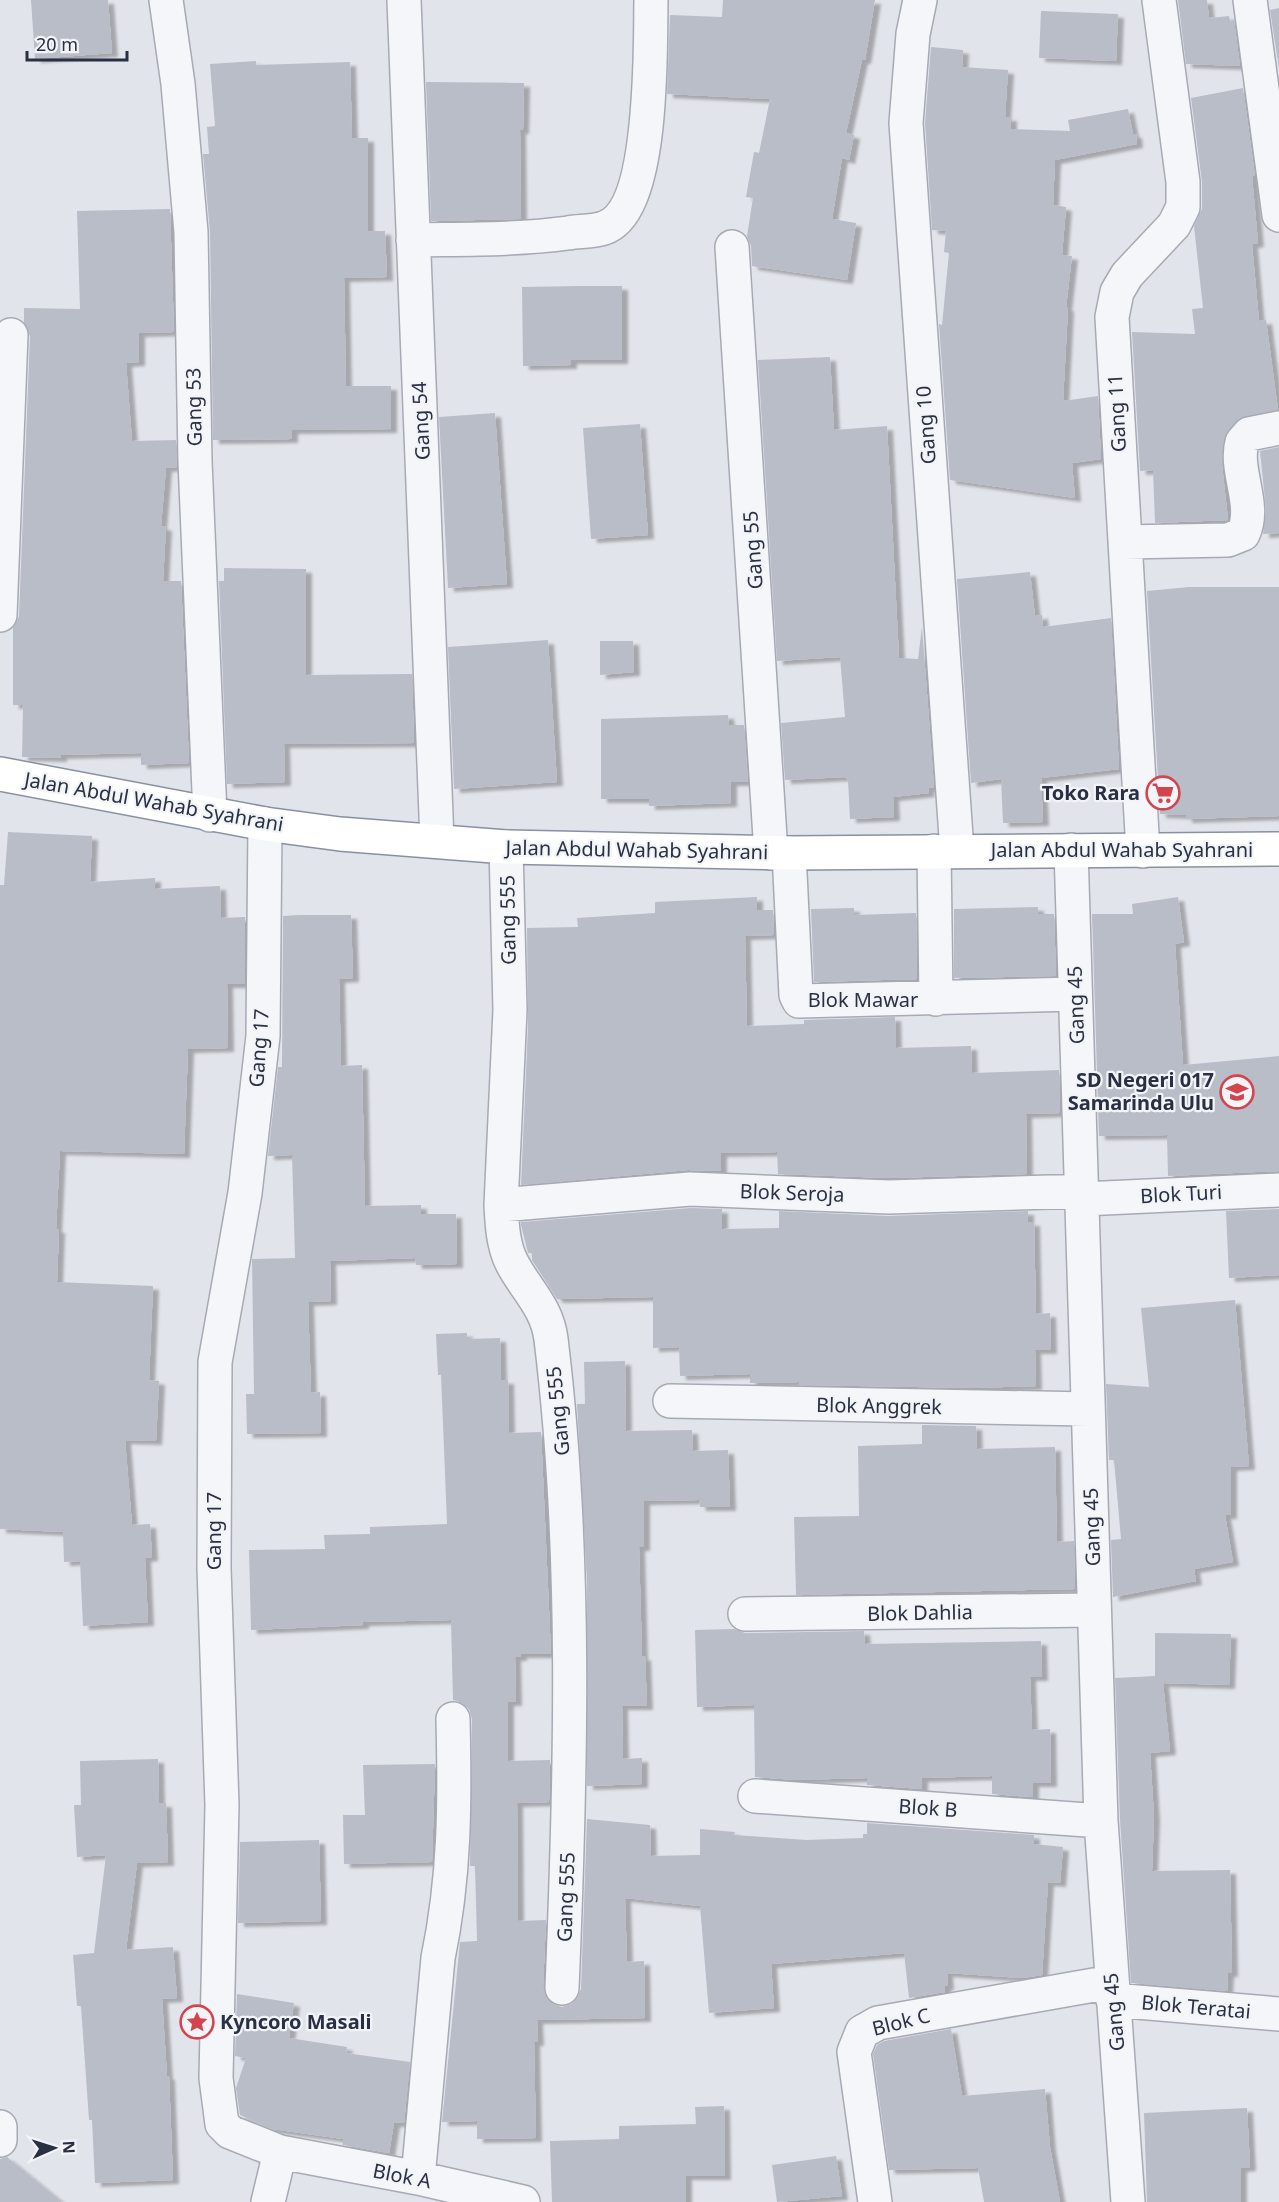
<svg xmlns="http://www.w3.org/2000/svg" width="1279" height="2202" viewBox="0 0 1279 2202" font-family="'Noto Sans',sans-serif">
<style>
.building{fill:#b9bdc8;filter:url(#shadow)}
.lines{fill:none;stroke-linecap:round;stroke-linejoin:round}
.street-casing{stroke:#a7aab5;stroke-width:36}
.highway-casing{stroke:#8990a2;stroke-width:36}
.street{stroke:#f5f6f9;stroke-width:33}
.highway{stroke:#fff;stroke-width:33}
.labels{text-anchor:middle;stroke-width:4.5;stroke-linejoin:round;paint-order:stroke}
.street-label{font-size:20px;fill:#293043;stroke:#f2f4f8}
.poi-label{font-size:20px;font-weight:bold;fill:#293043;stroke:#f2f4f8;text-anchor:end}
</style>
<defs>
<filter id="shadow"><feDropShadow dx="6" dy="4" stdDeviation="1.5" flood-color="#0004"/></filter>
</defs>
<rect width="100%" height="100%" fill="#e2e4eb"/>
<path class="building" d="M31,0H108L112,53L35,59Z
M723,0H875L865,60H862L846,133L854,135L849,160L842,158L832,219L856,223L847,280L752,266L751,246L747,236L753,198L746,197L754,152L759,153L770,99L667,94L670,15L722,17Z
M1178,0H1207L1209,18L1229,16L1230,21L1234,20L1240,66L1186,64Z
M1279,8V68L1270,10Z
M1041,11L1118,14L1116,61L1039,58Z
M931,47L963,50L962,67L1008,70L1005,117H1011V129L1070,131L1068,120L1128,109L1133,134H1136L1137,144L1055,160L1053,205L1066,207L1062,255L1072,256L1066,307L1068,308L1063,401L1098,396L1101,459L1072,463L1075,498L950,480L939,324L942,325L949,253L944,252L946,231L932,230L925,123Z
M256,61V65L350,62L352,138H368V231H385L387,277L344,278L346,386H391V429L292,430V439L213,440L210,232L203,154H209L207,127L215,126L210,64Z
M426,82L524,83L523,130H520L521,219L431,221Z
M1243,88L1255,176H1252L1258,243L1252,244L1259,321L1266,320L1278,410L1245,416L1235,422L1224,439L1222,465L1228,520L1155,523L1153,470L1140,471L1132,332L1195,334L1192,309L1203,308L1194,226L1202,208V182L1191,98Z
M170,209L174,332L139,333V362L126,363L132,441L176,440L177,467L166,468L161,526L166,527L163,581H181L189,763L141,765V753L61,755V758L22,757L23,705H13V628L19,616L30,336L24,323V308L80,309L77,211Z
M580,286H622V360H571V365L523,366L522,287Z
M830,357L834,430L887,426L899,658L918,659L922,627L934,787L928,788L929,793L893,797L894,817L850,819L848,780L845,777L785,780L781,723L845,717L840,657L777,661L758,360Z
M495,413L507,584L448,588L439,417Z
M640,424L648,535L591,539L583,428Z
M1279,447V533L1263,534L1266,510L1260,451Z
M224,568L306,569V675L412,674L414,743L284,744L285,782L227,784L219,581H224Z
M1030,572L1035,616L1042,615L1043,627L1111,618L1119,769L1041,778L1043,822L1003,823L1001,779L971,783L957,579Z
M1189,587H1279V816L1186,819V815L1160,814L1147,591Z
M548,640L557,782L454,789L448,647Z
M600,641H633L634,672L600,675Z
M728,715L729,725H744L748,782H731V803L649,806V799H601V719Z
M8,832L92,836L90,882L155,878V889L220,886L221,918L245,917V984H227L228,1048L188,1049L184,1154L60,1151L56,1229H59L57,1282L153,1286L149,1380L159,1381L156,1441L125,1440L132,1525L150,1524L152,1557L145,1558L148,1622L83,1626L80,1561L64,1562L63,1532L0,1529V885H4Z
M757,897V910H773L774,935L745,936L747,1026L804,1024V1020L895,1017L896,1048L971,1046L972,1073L1059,1070L1060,1113L1026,1114L1027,1174L889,1178L778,1174L777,1152L721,1153V1171L688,1170L521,1185L528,1027L527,928L578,927L577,918L655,913V902Z
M1178,897L1184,942L1175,944L1183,1065L1279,1056V1171L1168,1176L1167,1135L1099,1136L1092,914H1133L1132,904Z
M1038,907V914H1054L1056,976L954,978V909Z
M854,908V915L916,913L917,979L814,982L811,909Z
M299,915H351L353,978L339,979L341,1066L362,1065L365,1206L421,1205V1214H456L457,1264L416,1265L415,1258L330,1261L331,1301L308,1302L311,1393L320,1392L321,1433L247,1434L246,1394H254L252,1259L295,1258L292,1155L268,1156L278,1067H282L283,916Z
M690,1208L722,1209V1229L779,1228V1211L888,1216L1028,1211V1222H1034L1036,1314L1050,1313L1051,1350H1035L1036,1386L975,1388L799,1385V1382L750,1383V1374L680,1376L679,1347L653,1348V1297L557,1299L532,1260V1253H528L521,1225V1222Z
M1279,1209V1275L1229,1278L1226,1211Z
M1235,1300L1249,1466L1231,1467V1515H1225L1233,1562L1194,1569L1196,1581L1113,1597L1111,1540L1121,1539L1114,1460H1109L1106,1384L1149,1387L1141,1308Z
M467,1333V1339L500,1338L501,1380H508L509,1433L541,1432L551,1654H521V1657H515L516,1702H508V1761L550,1760L549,1802L517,1803L518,1921L546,1920L543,1987L546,1997L553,2004L562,2007L571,2004L577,1998L581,1989L587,1819L650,1825L651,1856L700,1855V1829L735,1832L734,1835L806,1840L863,1838V1834H867V1823L1034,1835V1844L1063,1847L1060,1883L1048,1882L1042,1975L1023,1978L947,1973L948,1986H945V1992L909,1998L904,1953L771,1964L774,2008L709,2013L700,1906L625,1898L627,1962L644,1961L645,2018L537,2020L538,2042H534L536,2138L477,2139V2121L442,2122L460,1942L477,1941L475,1866H470L472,1719L469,1709L461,1702L453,1700L451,1620L363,1622V1625L251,1630L249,1550L325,1549L324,1535L370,1534V1527L447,1524L441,1375H438L436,1334Z
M625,1361L626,1431L692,1430L693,1451L728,1450L730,1507H700L699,1500L644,1501V1547H639L642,1657L645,1656L647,1706H622L623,1759L642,1758V1784L587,1786V1581L577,1404H585L584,1362Z
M922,1425L976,1426L977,1449L1055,1447L1057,1542L1074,1541L1075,1589L796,1595L794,1517L859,1516L858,1446L922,1444Z
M734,1629L745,1633L864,1631L865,1644L1041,1641L1042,1677H1030L1032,1730L1050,1729L1051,1783H1033V1797L992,1794V1776L922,1778V1789L867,1785V1778L796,1780L755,1777L754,1705L697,1707L695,1630Z
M1155,1633L1231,1634L1229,1685L1163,1683L1170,1751L1150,1753L1154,1817L1152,1871L1230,1870L1232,1973H1228L1227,1991L1131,1983L1120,1820L1115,1678L1155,1676Z
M158,1759L159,1803H166L168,1862L137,1863L126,1950L173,1947L177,1998L162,1999L167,2076H169L173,2180L95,2183L92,2120H89L81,2006H77L73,1955L94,1953L106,1855L77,1857L74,1805H81L80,1761Z
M435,1764L432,1862L344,1864L343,1815H365L363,1765Z
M319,1840L321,1921L238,1923L240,1842Z
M237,1994L294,2003L289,2038L347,2047L346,2053L410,2062L404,2123H394L389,2153L343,2145V2139L272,2129L240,2115L236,2088L246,2058L235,2056Z
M951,2029L962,2096L1045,2089L1050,2147L1060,2202H984L978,2168L889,2170L873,2054L877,2045L884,2041Z
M724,2106L725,2176H686V2202H552L550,2141L619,2139V2126L696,2124L695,2107Z
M1247,2108L1250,2167L1241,2168V2202H1147L1144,2113Z
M836,2156L842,2196L777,2202L772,2165Z
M7,2157L62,2202H0V2159Z"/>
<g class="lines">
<defs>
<path id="street" d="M166,0L178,84L191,232L195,461L210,815
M404,0L437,841
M920,0L913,34L906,123L957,851
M1250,0L1279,215
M413,240C464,239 516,240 568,233C579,231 593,232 604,228C655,211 650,46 651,0
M732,247L771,853
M1125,542L1228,540L1243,534C1257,505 1234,471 1242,442L1249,434L1279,428
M0,615L11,335
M265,824L263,1036L245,1193L215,1362L214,1568L222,1805L216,2078L222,2124L230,2132L280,2152L418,2178L523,2202
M506,847L510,1010L501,1205C502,1224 503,1246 512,1263C526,1290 547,1307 551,1339C577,1552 571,1774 562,1988
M1071,850L1101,1821L1128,2202
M934,851L936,999
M1143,851L1112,317L1117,292L1127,275L1174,225L1183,207V182L1159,0
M789,853L796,995L799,1001L1075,994
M1083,1199L1279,1190
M501,1205L690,1189L889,1197L1083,1191
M670,1401L1088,1409
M745,1614L1094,1610
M755,1796L1101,1821
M1113,2000L1279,2014
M0,2127V2140
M418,2178L438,1958C455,1877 455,1801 453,1719
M268,2202L280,2152
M875,2202L854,2052L862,2032L878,2023L1111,1982"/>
<path id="highway" d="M0,774L265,824L340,834L506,847L789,853L1279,849"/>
</defs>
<use href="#street" class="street-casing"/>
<use href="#highway" class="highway-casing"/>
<use href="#street" class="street"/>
<use href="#highway" class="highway"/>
</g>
<defs>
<symbol id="supermarket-ring" viewBox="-11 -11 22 22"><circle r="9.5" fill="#f2f4f8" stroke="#d3444c" stroke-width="1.5"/><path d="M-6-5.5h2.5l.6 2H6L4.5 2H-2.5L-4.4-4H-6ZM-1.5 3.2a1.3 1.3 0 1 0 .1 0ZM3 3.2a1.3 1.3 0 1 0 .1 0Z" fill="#d3444c"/></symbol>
<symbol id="school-ring" viewBox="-11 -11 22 22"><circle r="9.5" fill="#f2f4f8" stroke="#d3444c" stroke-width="1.5"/><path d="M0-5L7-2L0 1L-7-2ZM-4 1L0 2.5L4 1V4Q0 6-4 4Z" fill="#d3444c"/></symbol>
<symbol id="sight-ring" viewBox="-11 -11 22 22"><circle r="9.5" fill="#f2f4f8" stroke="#d3444c" stroke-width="1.5"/><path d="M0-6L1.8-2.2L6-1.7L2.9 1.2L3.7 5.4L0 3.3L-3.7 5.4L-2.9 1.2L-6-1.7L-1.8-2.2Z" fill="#d3444c"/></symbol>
</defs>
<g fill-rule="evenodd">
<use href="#supermarket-ring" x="1144" y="774" width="38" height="38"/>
<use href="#school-ring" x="1218" y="1073" width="38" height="38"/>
<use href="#sight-ring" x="178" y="2003" width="38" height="38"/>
</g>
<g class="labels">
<g class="street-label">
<text transform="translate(194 407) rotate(-91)" y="7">Gang 53</text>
<text transform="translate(1117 413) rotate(-93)" y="7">Gang 11</text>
<text transform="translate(421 421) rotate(-93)" y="7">Gang 54</text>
<text transform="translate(926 425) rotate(-94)" y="7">Gang 10</text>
<text transform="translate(753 550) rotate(-94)" y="7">Gang 55</text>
<text transform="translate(154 802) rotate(10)" y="7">Jalan Abdul Wahab Syahrani</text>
<text transform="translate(637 850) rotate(1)" y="7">Jalan Abdul Wahab Syahrani</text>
<text x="1122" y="857">Jalan Abdul Wahab Syahrani</text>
<text transform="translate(508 920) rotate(-91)" y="7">Gang 555</text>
<text x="863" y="1007">Blok Mawar</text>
<text transform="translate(1076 1005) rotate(-92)" y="7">Gang 45</text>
<text transform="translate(259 1048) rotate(-86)" y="7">Gang 17</text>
<text transform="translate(792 1193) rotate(2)" y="7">Blok Seroja</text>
<text transform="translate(1181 1194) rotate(-3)" y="7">Blok Turi</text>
<text transform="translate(879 1406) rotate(1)" y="7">Blok Anggrek</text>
<text transform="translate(558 1411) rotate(-96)" y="7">Gang 555</text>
<text transform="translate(1092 1527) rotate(-92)" y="7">Gang 45</text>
<text transform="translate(214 1531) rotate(-90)" y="7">Gang 17</text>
<text transform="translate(920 1613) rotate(-1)" y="7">Blok Dahlia</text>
<text transform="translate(928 1808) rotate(4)" y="7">Blok B</text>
<text transform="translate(566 1897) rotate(-88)" y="7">Gang 555</text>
<text transform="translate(1196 2007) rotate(5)" y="7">Blok Teratai</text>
<text transform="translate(1114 2012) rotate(-95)" y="7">Gang 45</text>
<text transform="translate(901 2022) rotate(-14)" y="7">Blok C</text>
<text transform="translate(402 2176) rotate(11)" y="7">Blok A</text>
</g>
<g class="poi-label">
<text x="1140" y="800">Toko Rara</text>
<text x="1214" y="1087">SD Negeri 017<tspan x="1214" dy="23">Samarinda Ulu</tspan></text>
<text x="220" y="2029" text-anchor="start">Kyncoro Masali</text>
</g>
</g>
<g transform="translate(54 2148) rotate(87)" stroke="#f2f4f8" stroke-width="4.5" paint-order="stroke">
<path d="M0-4.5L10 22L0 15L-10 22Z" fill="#293043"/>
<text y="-9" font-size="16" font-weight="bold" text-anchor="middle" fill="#293043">N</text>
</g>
<path d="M27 51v9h100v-9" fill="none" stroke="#293043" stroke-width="3"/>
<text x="36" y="51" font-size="18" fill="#293043" stroke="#f2f4f8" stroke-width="4.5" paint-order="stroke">20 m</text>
</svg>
